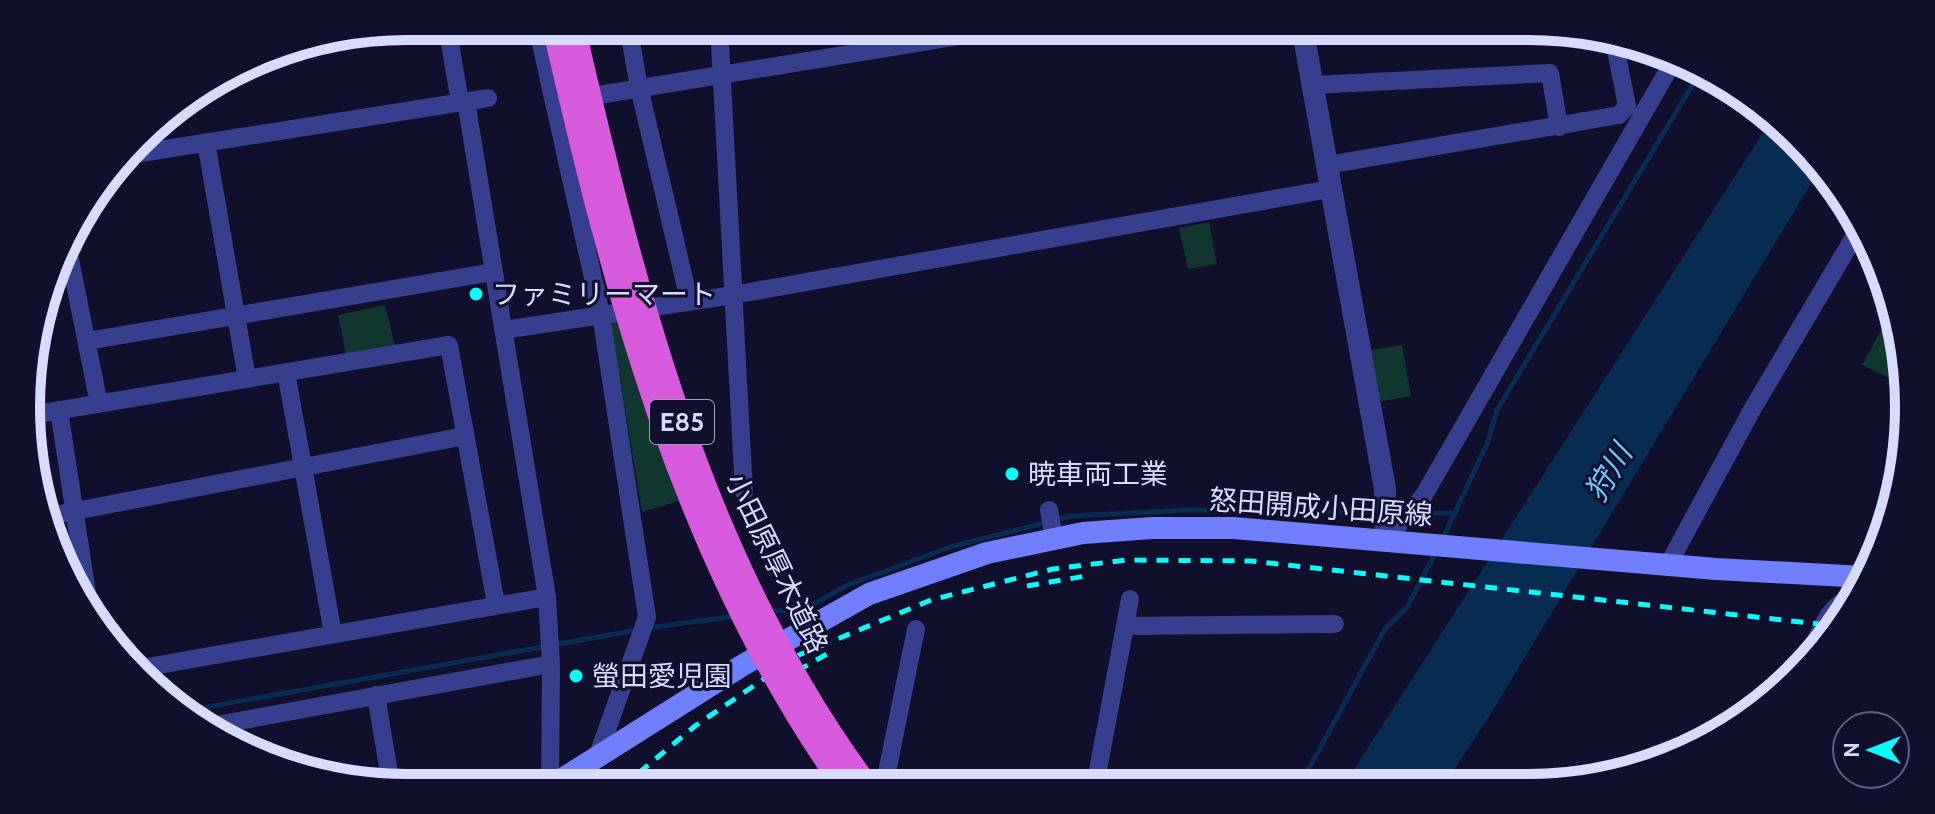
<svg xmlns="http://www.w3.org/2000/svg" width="1935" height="814" viewBox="0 0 1935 814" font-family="Cabin,'Noto Sans JP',sans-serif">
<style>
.green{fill:#113630}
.water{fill:#082c51}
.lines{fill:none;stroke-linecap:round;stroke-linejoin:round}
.stream{stroke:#082c51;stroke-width:5}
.minor{stroke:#363e8e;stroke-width:18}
.tertiary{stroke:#363e8e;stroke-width:22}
.secondary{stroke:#707fff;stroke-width:22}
.rail{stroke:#05fff9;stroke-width:5;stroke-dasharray:12 10;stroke-linecap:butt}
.trunk-bridge{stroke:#d85add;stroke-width:22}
.poi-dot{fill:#05fff9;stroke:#100f2c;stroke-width:3}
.labels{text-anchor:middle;stroke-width:6;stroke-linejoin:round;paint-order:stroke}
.shield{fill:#100f2c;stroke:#9d9dc0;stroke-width:2}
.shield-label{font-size:26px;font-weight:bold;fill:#d9daff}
.poi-label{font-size:28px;fill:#d9daff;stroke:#100f2c;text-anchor:start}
.street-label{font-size:28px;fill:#d9daff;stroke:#100f2c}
.water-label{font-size:30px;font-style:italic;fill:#67ccff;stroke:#100f2c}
.rim{fill:none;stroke:#d9daff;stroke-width:10}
</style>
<rect width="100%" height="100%" fill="#100f2c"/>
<path class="green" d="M1209,222L1217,264L1188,269L1179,228Z
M385,305L396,350L347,359L338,315Z
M1890,314L1908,383V387L1862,365Z
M640,315L696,496L642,512L610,320Z
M1402,345L1411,396L1378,402L1370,350Z"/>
<path class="water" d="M1773,117L1818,172L1490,715L1444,785H1344Z"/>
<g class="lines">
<path class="stream" d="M1427,513H1456
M1442,540L1487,444L1497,410L1699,74
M770,612L806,608L848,585L950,547L1071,516L1185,510L1360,512
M647,628L736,616
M185,711L637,630
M1300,785L1385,629L1407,607L1436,552"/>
<path class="minor" d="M447,26L460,102
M537,26L601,314L647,617L599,752
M628,26L639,87L689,300
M719,26L744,492
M1313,85L1550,73L1559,127
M580,98L1021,26
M466,101L547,597L551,664L550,788
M206,142L247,379
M128,155L488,98
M1327,165L1619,115L1627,106L1614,40
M67,244L99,404
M504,330L733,295L1330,189
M87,341L493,272
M286,372L333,634
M59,410L90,613
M31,415L449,345L496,604
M1049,510L1054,538
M49,516L465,436
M1386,540L1424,495L1674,60
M1668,565L1753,408L1860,227
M1126,626L1335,624
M1806,663C1816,643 1827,601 1852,599
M136,669L547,597
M376,695L391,785
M211,726L551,664
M1095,786L1130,599
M884,787L916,629"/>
<path class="tertiary" d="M1302,26L1385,489L1386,540"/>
<path class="secondary" d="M548,788L743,665L869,594L987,553L1083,533L1152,528H1234L1716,569L1864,577"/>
<path class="rail" d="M1027,586L1086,576
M778,682L827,654
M622,787L695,726L799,655L931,600L1053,569L1126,560L1251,561L1837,626"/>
<path class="trunk-bridge" d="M553,26C614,292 683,561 844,787
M574,26C635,291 703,565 869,787"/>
</g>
<g class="poi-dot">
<circle cx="476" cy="294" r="8"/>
<circle cx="1012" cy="474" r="8"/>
<circle cx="576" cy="676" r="8"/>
</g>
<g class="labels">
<rect class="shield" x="650" y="400" width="64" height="44" rx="6"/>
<g class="shield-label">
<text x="682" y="431">E85</text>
</g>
<g class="poi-label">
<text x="492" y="304">ファミリーマート</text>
<text x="1028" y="484">暁車両工業</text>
<text x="592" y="686">螢田愛児園</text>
</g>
<g class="street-label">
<text transform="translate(1321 507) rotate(4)" y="10">怒田開成小田原線</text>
<text transform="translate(777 563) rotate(64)" y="10">小田原厚木道路</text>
</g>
<g class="water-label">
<text transform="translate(1609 473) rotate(-59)" y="10">狩川</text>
</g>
</g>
<path d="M0 0H1935V814H0ZM407 40H1528A367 367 0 0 1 1895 407V407A367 367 0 0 1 1528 774H407A367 367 0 0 1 40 407V407A367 367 0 0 1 407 40Z" fill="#100f2c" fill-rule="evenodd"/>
<path class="rim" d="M407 40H1528A367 367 0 0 1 1895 407V407A367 367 0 0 1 1528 774H407A367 367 0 0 1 40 407V407A367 367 0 0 1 407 40Z"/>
<g transform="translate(1871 750) rotate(270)"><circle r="38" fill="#100f2c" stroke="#606080" stroke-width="2"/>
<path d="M0-6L14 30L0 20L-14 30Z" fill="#05fff9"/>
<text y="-12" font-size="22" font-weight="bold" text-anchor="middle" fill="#d9daff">N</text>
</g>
</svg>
